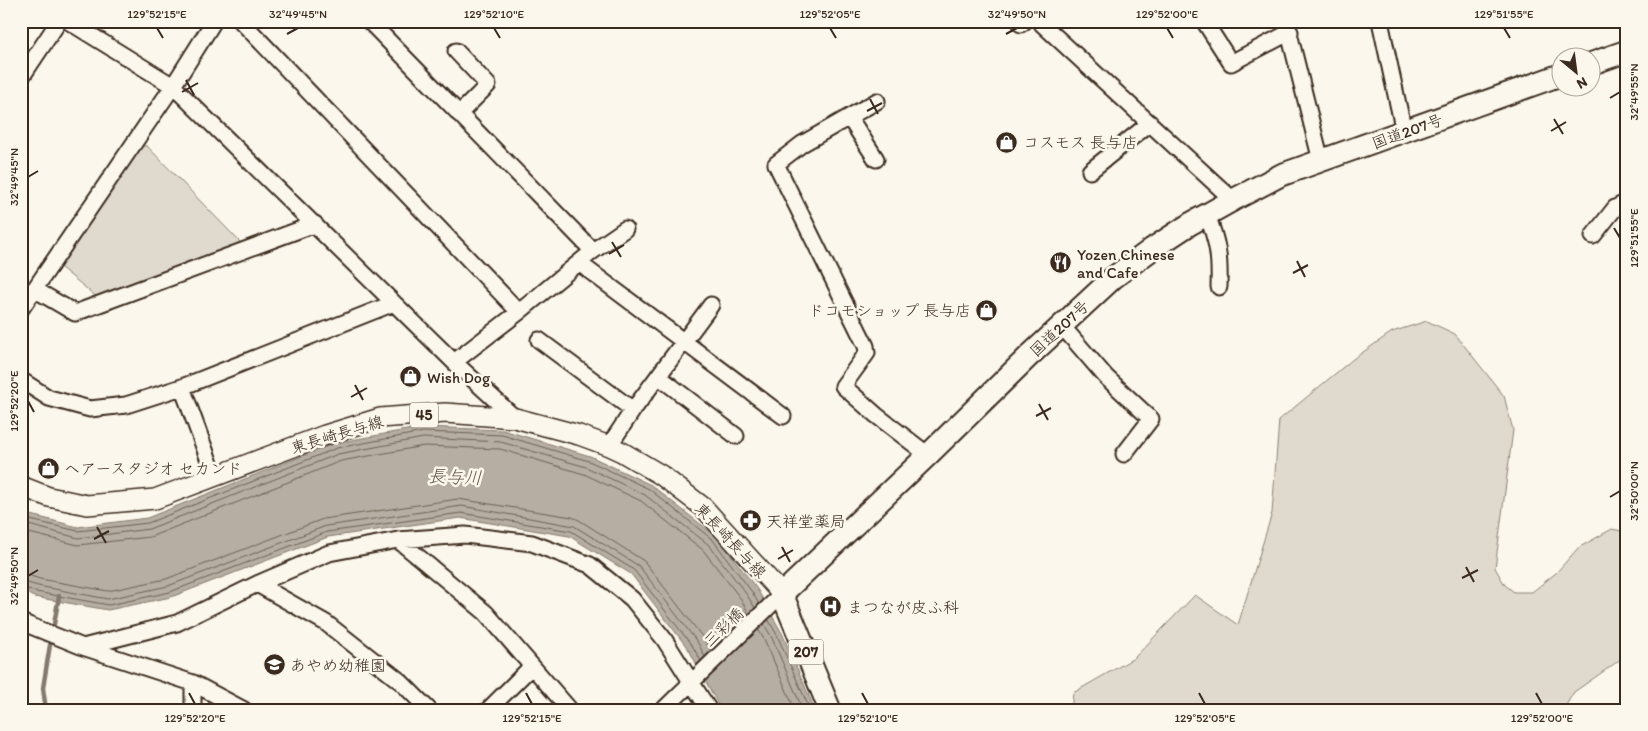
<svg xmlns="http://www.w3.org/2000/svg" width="1648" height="731" viewBox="0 0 1648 731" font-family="Itim,'Klee One',sans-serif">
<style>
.green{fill:#dfd9ce;stroke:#8d8276}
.water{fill:#b6aea2;stroke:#85796d}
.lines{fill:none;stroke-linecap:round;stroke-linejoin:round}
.shore{stroke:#6c5f53;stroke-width:1}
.stream{stroke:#85796d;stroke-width:4.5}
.minor-casing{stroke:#3b2a1e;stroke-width:19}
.major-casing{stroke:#3b2a1e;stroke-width:22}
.highway-casing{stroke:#3b2a1e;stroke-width:25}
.minor{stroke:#fbf7ec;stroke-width:15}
.major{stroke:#fbf7ec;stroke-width:19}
.highway{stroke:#fbf7ec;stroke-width:21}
.ticks{fill:none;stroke:#3b2a1e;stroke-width:2}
.labels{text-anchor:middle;stroke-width:5;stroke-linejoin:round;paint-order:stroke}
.shield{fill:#fbf7ec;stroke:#75685c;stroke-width:1}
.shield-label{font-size:15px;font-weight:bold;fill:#3b2a1e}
.street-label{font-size:16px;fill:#3b2a1e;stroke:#fbf7ec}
.poi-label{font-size:16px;fill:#3b2a1e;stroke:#fbf7ec;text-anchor:start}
.water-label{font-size:18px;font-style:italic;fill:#605246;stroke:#fbf7ec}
.neatline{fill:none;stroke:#3b2a1e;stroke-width:2}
.ticks-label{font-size:12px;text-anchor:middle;fill:#3b2a1e}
</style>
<rect width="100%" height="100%" fill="#fbf7ec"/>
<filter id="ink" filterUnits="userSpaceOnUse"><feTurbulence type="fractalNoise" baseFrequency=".02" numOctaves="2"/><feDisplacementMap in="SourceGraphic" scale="10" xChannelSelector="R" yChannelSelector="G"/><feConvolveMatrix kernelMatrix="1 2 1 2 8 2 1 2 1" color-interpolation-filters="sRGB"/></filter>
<g filter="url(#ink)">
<path class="green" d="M141,146H147L240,242V246L98,298L60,267Z
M1427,321L1455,334L1504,396L1513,430L1495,568L1505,585L1514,592H1532L1556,573L1578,548L1612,529L1627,532V655L1574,692L1563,710H1071L1073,693L1134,658L1195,595L1238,625L1272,513L1279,420L1353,359L1392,332Z"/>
<path class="water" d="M423,427L503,430L590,456L651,485L717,537L757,589L782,633L815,710H721L689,650L631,574L569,536L460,518L328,537L171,597L108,610L34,597L21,591V511L31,515L78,527L147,518L335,443Z"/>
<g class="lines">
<path class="shore" d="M21,516L30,520L78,531L148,523L337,448L423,432L502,435L589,461L649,489L713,540L752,592L759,604
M21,523L78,538L149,529L338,454L423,438L501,442L586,467L645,495L709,545L747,595L755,608
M21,531L78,545L150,537L341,461L424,446L500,449L584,474L641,501L703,550L741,599L749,614
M21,573L40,579L108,591L166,579L323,519L458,499L572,517L579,520L644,561L704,639L711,651
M21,581L38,586L108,599L168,586L326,526L462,506L574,526L639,566L698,643L705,657
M21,587L36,592L109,605L170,592L327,532L461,513L571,531L634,570L693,647L701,661
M768,619L777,635L810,710
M764,624L772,638L803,710
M758,629L765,641L795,710"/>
<path class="stream" d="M54,624L59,596
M46,710L43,688L50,645"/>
<defs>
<path id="minor" d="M68,21L173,86L454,362L515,418
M241,21L519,312
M369,21L593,251L519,312L454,362
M1041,21L1042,24L1233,200
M1204,21L1231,63L1290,32
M1286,21L1321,161
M1380,21L1404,132
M1021,24L1025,21
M456,51L488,85L459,114
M21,78L59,21
M877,101L802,144L776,164L866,346L867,353L843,386L876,415L928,455
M849,117L876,159
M1090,171L1150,123
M1207,215C1218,243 1220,257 1219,287
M1593,236L1615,208L1627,202
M593,251L625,229
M579,263L783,416
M34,289L75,313L315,224
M21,309L173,86L214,21
M1062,326L1106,377L1151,419L1124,454
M539,340L633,410
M658,376L736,436
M21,380L49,398L90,409L126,405L182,387L394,303
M182,387L215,477
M609,446L633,410L711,305
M398,540L486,613L570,710
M257,584L326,623L401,682L429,710
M21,622L83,647L193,683L244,710
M83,647L177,623L257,584L329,553L398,540L465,535L532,543L590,565L632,599L664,639L709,710
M193,683V710
M488,710L532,666
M663,710L782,594"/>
<path id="major" d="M21,486L49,497L87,505L155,499L325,435L380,418L445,413L515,418L579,435L609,446L622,452L661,475L703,507L782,594"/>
<path id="highway" d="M1590,64L1627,51
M830,710L782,594L928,455L1029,356L1113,278L1152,249L1190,224L1233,200L1281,175L1560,75"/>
</defs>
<use href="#minor" class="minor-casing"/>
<use href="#major" class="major-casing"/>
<use href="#highway" class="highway-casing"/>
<use href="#minor" class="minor"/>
<use href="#major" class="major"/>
<use href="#highway" class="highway"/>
</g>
</g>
<path class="ticks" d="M157,28L163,38M494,28L500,38M830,28L836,38M1167,28L1173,38M1504,28L1510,38M287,34L298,28M1006,34L1017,28M186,80L194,95M182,92L198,83M1610,98L1620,92M870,99L878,114M867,111L882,103M1554,119L1563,134M1551,131L1566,122M28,177L38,171M1614,228L1620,238M612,242L621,257M609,254L624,245M1297,261L1305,277M1293,273L1308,265M355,385L363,400M351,397L367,388M28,401L34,412M1039,404L1048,420M1036,416L1051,408M1610,497L1620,491M97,527L106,543M94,539L109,531M782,547L790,562M778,559L793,550M1466,567L1474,582M28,576L38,570M1462,578L1478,570M189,693L195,704M526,693L532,704M862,693L868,704M1199,693L1205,704M1536,693L1542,704"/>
<defs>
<symbol id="shop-disc" viewBox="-11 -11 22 22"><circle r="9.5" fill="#3b2a1e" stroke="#fbf7ec"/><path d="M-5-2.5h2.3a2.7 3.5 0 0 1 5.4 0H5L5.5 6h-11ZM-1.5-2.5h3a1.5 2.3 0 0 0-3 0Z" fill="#fff"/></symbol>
<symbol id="restaurant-disc" viewBox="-11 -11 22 22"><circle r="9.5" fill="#3b2a1e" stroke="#fbf7ec"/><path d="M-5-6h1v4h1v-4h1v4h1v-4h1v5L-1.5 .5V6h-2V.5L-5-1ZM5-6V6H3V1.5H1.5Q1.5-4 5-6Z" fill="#fff"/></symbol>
<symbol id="pharmacy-disc" viewBox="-11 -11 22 22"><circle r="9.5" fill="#3b2a1e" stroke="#fbf7ec"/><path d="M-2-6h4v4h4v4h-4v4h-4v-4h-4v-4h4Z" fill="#fff"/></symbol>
<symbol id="hospital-disc" viewBox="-11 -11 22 22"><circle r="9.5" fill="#3b2a1e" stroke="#fbf7ec"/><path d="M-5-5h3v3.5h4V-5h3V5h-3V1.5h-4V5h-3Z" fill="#fff"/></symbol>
<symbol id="school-disc" viewBox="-11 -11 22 22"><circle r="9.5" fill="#3b2a1e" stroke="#fbf7ec"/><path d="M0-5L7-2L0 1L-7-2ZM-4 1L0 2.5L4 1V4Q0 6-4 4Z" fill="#fff"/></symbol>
</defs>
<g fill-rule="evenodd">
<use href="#shop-disc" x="994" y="130" width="25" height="25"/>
<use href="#restaurant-disc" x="1048" y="250" width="25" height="25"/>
<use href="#shop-disc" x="974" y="298" width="25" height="25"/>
<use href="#shop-disc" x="398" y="364" width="25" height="25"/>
<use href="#shop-disc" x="36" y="456" width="25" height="25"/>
<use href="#pharmacy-disc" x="738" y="508" width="25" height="25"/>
<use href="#hospital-disc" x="818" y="594" width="25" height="25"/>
<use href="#school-disc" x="262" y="652" width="25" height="25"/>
</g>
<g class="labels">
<g class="shield">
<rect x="410" y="402.5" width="28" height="25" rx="4"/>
<rect x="788.5" y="639.5" width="35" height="25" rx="4"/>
</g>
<g class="shield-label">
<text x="424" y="420">45</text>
<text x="806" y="657">207</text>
</g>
<g class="street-label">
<text transform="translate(1407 131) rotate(-20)" y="6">国道207号</text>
<text transform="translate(1059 328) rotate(-43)" y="6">国道207号</text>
<text transform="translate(337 434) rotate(-17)" y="6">東長崎長与線</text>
<text transform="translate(731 540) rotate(47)" y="6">東長崎長与線</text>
<text transform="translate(723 627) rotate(-44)" y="6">三彩橋</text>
</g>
<g class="poi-label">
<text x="1023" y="148">コスモス 長与店</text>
<text x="1077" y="260">Yozen Chinese<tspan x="1077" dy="18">and Cafe</tspan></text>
<text x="971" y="316" text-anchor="end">ドコモショップ 長与店</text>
<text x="427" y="383">Wish Dog</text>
<text x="64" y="474">ヘアースタジオ セカンド</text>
<text x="766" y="527">天祥堂薬局</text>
<text x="847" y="613">まつなが皮ふ科</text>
<text x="290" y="671">あやめ幼稚園</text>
</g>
<g class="water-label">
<text transform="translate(455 477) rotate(2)" y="6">長与川</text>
</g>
</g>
<rect width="1648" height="731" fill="none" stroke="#fbf7ec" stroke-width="55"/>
<g transform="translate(1576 72) rotate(151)"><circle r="24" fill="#fbf7ec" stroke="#aea59a"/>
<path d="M0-4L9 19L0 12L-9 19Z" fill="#3b2a1e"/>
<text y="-8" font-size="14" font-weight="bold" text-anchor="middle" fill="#3b2a1e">N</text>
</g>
<rect x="28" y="28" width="1592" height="676" class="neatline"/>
<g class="ticks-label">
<text x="157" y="18">129°52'15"E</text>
<text x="298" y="18">32°49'45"N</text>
<text x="494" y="18">129°52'10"E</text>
<text x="830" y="18">129°52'05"E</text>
<text x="1017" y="18">32°49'50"N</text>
<text x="1167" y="18">129°52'00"E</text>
<text x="1504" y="18">129°51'55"E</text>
<text transform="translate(1634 92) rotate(-90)" y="4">32°49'55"N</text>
<text transform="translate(14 177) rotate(-90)" y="4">32°49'45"N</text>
<text transform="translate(1634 238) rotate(-90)" y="4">129°51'55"E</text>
<text transform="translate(14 401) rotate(-90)" y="4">129°52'20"E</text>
<text transform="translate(1634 491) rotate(-90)" y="4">32°50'00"N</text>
<text transform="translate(14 576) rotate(-90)" y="4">32°49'50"N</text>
<text x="195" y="722">129°52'20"E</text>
<text x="532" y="722">129°52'15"E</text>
<text x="868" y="722">129°52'10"E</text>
<text x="1205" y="722">129°52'05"E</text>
<text x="1542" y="722">129°52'00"E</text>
</g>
</svg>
